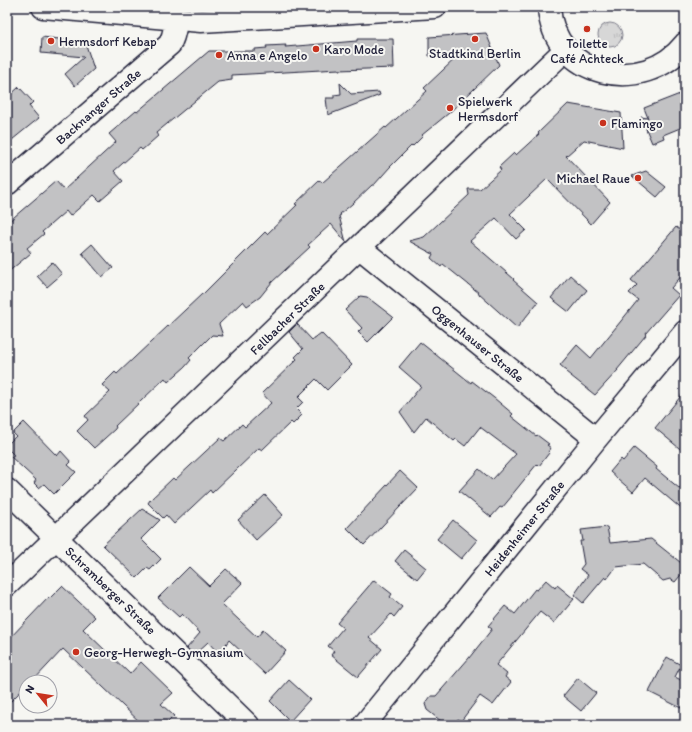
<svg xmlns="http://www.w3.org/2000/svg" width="692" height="732" viewBox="0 0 692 732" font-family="Itim,sans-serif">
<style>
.grass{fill:url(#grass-tufts);stroke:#7c7c89}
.building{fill:#c2c2c4;stroke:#22223b}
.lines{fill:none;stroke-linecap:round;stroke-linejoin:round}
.minor-casing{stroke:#22223b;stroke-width:25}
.minor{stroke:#f6f6f2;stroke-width:22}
.poi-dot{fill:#c8321e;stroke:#f6f6f2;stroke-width:1.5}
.labels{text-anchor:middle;stroke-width:4;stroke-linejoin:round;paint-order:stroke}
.poi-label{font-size:13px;fill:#22223b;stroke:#f6f6f2;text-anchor:start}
.street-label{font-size:13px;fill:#22223b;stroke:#f6f6f2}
</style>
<defs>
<pattern id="grass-tufts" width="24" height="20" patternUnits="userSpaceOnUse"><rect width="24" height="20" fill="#d7d7d7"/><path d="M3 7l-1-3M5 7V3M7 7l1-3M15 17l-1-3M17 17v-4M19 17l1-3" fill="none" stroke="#b8b8b9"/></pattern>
</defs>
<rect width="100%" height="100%" fill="#f6f6f2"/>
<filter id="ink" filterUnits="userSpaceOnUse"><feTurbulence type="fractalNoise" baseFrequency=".025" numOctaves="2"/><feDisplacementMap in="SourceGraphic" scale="8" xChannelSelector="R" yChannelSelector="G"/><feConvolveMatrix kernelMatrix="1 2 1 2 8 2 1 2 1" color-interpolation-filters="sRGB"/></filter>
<g filter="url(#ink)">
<path class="grass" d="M598 35a12 12 0 1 1 24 0a12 12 0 1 1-24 0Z"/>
<path class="building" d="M486,33L499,65L449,113L422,135L423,136L413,146L412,145L390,167L374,185H372L352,204L340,214L341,215L339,216L346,242L331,224L308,245L310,247L272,282L260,297L247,306L243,301L219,324L223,336L212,335L189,358L191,360L185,367L168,382L165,378L115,426L116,427L115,429L94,448L77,431L88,420L85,416L110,392L102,385L115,372L117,374L202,294H203L265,232L267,234L297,205L295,204L320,180L322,183L385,127L386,128L427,91L424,88L460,54L429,56V37Z
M42,37L85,42L94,69L75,86L65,74L84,57L41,53Z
M357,39H393L394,68L339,70V69L232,75V80L218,82L156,133L158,136L142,150L140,148L114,171L123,181L100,201L94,195L70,216L66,211L42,232L44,234L27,248L31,253L7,273V223L56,181L64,190L116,142L109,134L136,111L137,112L209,51H255V49L267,48L266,46L286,45L285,47L357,41Z
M340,83L351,94L379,92L380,95L328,115L326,98H334V95L341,94Z
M19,87L33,102L29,106L39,118L7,144V98Z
M685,92V126L663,135L664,138L652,143L641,117L648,118L644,108Z
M568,104L621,113L623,148L584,140L566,156L610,202L591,224L547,179L510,214L526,230L516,239L496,218L470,241L514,279L513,280L538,302L517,328L479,294V293L443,264L441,267L431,258L433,254L409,241L424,237L469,195L468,189H480L501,170L499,167L514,153L516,155L539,134L538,133Z
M646,171L666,187L657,197L632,176Z
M676,227L685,234V272L671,288L679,295L645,334L646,335L617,370H618L595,395L566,372L567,371L560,365L577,345L591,358L638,300L629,293L637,285L631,280Z
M92,244L113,268L102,277L82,253Z
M52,262L62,274L47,287L37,276Z
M570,275L587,290L569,312L551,298Z
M360,296L367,297L393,317L368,342L358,332L362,328L345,310Z
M297,324L312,340L321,333L352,365L327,390L316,379L298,397L303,402L296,409L302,415L293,424L291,422L262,450L259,448L212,493L210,490L174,524L166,515L163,518L148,503L150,500L173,478L175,480L220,438L224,441L242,424L245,427L271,403L262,393L297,359L295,357L303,349L289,332Z
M420,342L471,383L472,381L494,398L513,414L511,416L536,436L537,435L549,444L547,445L551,448L548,452L549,453L539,466L537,464L511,496H512L502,508L500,507L491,517L459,491L479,469L492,480L516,454L480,427L465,446L456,439L454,441L426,417L414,432L400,412L421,386L399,367Z
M685,391V453L655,428Z
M24,422L57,456L61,451L71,462L68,465L76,472L54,494L44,484L39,488L34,483L36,480L11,457L14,455L7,448V445L16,436L13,433Z
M634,448L657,467L656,469L685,493V512L645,478L633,492L610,472L621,459L623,461Z
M400,471L418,488L364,545L347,528Z
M265,495L283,515L256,540L238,520Z
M142,509L160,520L141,539L161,559L150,570L147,568L137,578L103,545Z
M453,520L477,540L461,559L437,539Z
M607,527L610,543L651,539L685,566V570L675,582L670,579L663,581L643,564L616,567L607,579L605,577L583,603L574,595L588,575L580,569L584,564L580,541H583L581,530Z
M404,550L426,568L417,579L395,561Z
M189,567L209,586L226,569L242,583L222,604L257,637L263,630L286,651L265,674L229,640L219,654L208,642L194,655L187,648L200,633L182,614L179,617L158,598Z
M374,580L392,594L390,597L402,607L394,617L391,614L369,638L382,649L358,677L331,655L334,651L328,646L343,628L337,623Z
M546,580L555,588L557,585L574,599L554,623L540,612L496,665L507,674L505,677L511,682L493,705L480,696L461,721L458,719L452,725H446L427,710L425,704L431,696H436L469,658L492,629L488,626L505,606L515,614L535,589L537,590Z
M62,586L95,617L83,629L130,674L141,662L173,693L161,704L174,716L165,725H143L63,649L32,682H26V688L25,689L24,688L7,705V641L49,597L50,598Z
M667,657L681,665L675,677L685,682V710L649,692Z
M578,678L596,693L581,711L563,696Z
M289,680L310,699L290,721L270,701Z"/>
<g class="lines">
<defs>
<path id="minor" d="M43,7L201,21L435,7
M549,7C553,77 643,97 685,44
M7,184L170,44L173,36L177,20
M360,248L596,439
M7,490L248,725
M7,585L566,49
M364,725L596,439L685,332"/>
</defs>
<use href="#minor" class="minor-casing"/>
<use href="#minor" class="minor"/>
</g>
</g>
<g class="poi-dot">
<circle cx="587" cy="29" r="4"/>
<circle cx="475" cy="39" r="4"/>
<circle cx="51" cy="41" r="4"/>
<circle cx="316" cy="49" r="4"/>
<circle cx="219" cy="55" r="4"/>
<circle cx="450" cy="108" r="4"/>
<circle cx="603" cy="123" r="4"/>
<circle cx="638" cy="178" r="4"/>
<circle cx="76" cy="652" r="4"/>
</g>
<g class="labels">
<g class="poi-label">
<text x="59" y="46">Hermsdorf Kebap</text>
<text x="587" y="48" text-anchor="middle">Toilette<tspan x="587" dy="15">Café Achteck</tspan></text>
<text x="324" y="54">Karo Mode</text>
<text x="475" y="58" text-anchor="middle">Stadtkind Berlin</text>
<text x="227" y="60">Anna e Angelo</text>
<text x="458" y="106">Spielwerk<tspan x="458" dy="15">Hermsdorf</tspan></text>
<text x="611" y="128">Flamingo</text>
<text x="630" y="183" text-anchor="end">Michael Raue</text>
<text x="84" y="657">Georg-Herwegh-Gymnasium</text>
</g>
<g class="street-label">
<text transform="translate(98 106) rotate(-41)" y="5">Backnanger Straße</text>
<text transform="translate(287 318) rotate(-44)" y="5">Fellbacher Straße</text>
<text transform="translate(478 343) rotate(39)" y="5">Oggenhauser Straße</text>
<text transform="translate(524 528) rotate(-51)" y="5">Heidenheimer Straße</text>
<text transform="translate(111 590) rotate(44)" y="5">Schramberger Straße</text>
</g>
</g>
<rect width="692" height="732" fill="none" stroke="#f6f6f2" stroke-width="24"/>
<rect x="12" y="12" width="668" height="708" fill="none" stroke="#22223b" stroke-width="1.5" filter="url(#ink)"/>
<g transform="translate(38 694) rotate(300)"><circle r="19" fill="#f6f6f2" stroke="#a1a1a9"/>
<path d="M0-3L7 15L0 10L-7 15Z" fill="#c8321e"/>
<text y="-6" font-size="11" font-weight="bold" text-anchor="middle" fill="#22223b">N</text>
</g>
</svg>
